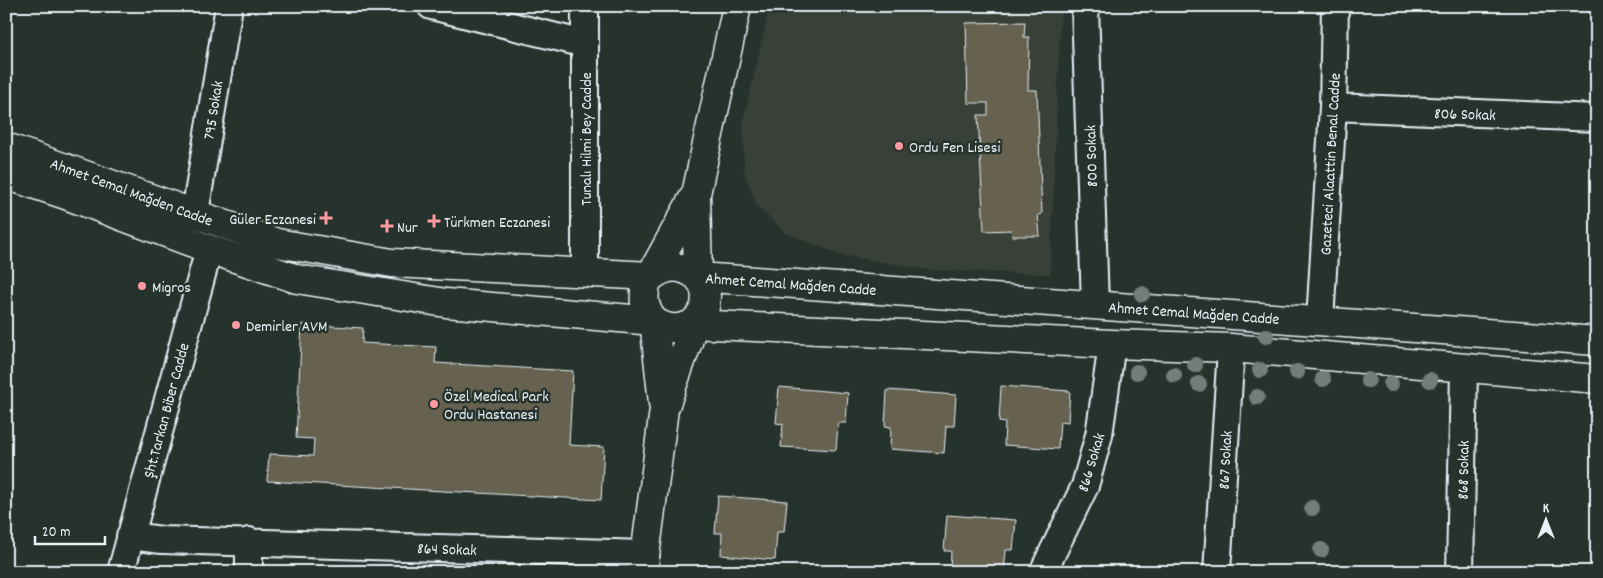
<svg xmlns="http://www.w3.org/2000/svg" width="1603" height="578" viewBox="0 0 1603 578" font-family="Dekko,sans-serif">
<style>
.built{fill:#394137}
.building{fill:#66624f;stroke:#e8f1f8}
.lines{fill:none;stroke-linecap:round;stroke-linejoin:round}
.street-casing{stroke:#e8f1f8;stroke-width:30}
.secondary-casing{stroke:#e8f1f8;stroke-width:31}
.street{stroke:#26332d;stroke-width:26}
.secondary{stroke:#26332d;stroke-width:28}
.tree{fill:#727f79}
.poi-dot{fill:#ff9aa2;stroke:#26332d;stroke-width:2}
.labels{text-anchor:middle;stroke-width:5;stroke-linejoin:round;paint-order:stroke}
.street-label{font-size:16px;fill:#e8f1f8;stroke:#26332d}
.poi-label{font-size:16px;fill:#e8f1f8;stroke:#26332d;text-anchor:start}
</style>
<rect width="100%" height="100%" fill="#26332d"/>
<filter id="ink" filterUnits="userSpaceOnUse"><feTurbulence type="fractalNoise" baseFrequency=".02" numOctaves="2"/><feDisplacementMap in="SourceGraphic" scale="10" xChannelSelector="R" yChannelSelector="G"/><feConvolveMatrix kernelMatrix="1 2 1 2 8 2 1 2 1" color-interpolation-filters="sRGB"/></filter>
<g filter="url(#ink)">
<path class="built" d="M770,6H1061L1050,274L930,270L841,255L786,233L757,206L744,171L743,122Z"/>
<path class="building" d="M1025,22L1024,37H1029L1028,90H1037L1042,214L1038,215L1040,236H1012L1011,230L984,231L978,115H988V103H968L966,23Z
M302,324L363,328L362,343L436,347L435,363L573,371L569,445L604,447L601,500L267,481L269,454L313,456L314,439L296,438Z
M1001,386L1070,391L1068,422L1060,421L1058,449L1004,445L1005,423L999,422Z
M779,387L848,393L846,423H838L836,450L781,447L783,424L776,423Z
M887,390L956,395L954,426H946L944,453L890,449L891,427L885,426Z
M718,496L787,501L784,532H777L775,560L721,555L722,533H715Z
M947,515L1016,520L1013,550H1006L1004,572H950L951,551H944Z
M320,567L342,568V572H321Z"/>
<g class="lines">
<defs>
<path id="street" d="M431,6L585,44
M585,6V272
M1085,6L1095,305
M1333,107L1597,118
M195,213L229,6
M1320,321L1333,107L1335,6
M130,536L162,540L646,554
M121,572L209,249
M249,572V541
M1043,572L1085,486L1099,435L1112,344
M1217,572L1231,348
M1460,572L1464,369"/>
<path id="secondary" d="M6,147L277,243L392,263L652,276C668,264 683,265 698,277L1597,341
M6,175L63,194L209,249L297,279L446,303L654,321C667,330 678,330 692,324L1112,344L1231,348L1597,379
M663,403L654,321C644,309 643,299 646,284L695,195
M643,572L664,409L689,339L692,324L700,316L705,307L706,296L704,286L698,277L696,194L737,6"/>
</defs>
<use href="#street" class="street-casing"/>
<use href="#secondary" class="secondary-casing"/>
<use href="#street" class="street"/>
<use href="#secondary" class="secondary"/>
</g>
<g class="tree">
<circle cx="1142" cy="294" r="8"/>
<circle cx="1266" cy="336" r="8"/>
<circle cx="1195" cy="365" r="8"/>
<circle cx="1260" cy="370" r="8"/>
<circle cx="1137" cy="372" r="8"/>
<circle cx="1297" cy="372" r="8"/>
<circle cx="1174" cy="375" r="8"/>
<circle cx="1323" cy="379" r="8"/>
<circle cx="1368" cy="380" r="8"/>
<circle cx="1430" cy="380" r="8"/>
<circle cx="1199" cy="384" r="8"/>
<circle cx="1391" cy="384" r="8"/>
<circle cx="1257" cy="397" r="8"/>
<circle cx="1312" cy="508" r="8"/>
<circle cx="1321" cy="550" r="8"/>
</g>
</g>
<g class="poi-dot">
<circle cx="899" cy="146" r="5"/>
<path d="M323.5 210.5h5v5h5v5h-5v5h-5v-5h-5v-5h5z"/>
<path d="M431.5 213.5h5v5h5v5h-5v5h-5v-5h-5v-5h5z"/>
<path d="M384.5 218.5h5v5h5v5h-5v5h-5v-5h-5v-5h5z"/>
<circle cx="142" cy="286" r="5"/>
<circle cx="236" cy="325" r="5"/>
<circle cx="434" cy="404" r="5"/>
</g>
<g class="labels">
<g class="street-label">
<text transform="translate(212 110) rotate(-81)" y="6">795 Sokak</text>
<text transform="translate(1465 113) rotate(2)" y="6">806 Sokak</text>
<text transform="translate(585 139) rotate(-90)" y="6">Tunalı Hilmi Bey Cadde</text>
<text transform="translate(1090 156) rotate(-92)" y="6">800 Sokak</text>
<text transform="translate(1329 164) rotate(-87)" y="6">Gazeteci Alaattin Benal Cadde</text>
<text transform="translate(132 191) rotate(20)" y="6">Ahmet Cemal Mağden Cadde</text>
<text transform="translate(791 283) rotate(4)" y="6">Ahmet Cemal Mağden Cadde</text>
<text transform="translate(1194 312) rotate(4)" y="6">Ahmet Cemal Mağden Cadde</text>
<text transform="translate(165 410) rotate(-75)" y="6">Şht.Tarkan Biber Cadde</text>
<text transform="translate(1224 460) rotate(-87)" y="6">867 Sokak</text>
<text transform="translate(1090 462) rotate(-73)" y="6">866 Sokak</text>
<text transform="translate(1462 470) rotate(-89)" y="6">868 Sokak</text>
<text transform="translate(447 548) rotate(2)" y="6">864 Sokak</text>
</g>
<g class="poi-label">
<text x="909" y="152">Ordu Fen Lisesi</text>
<text x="316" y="224" text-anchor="end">Güler Eczanesi</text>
<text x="444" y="227">Türkmen Eczanesi</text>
<text x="397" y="232">Nur</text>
<text x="152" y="292">Migros</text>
<text x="246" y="331">Demirler AVM</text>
<text x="444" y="401">Özel Medical Park<tspan x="444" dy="18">Ordu Hastanesi</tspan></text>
</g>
</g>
<rect width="1603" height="578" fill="none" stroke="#26332d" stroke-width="25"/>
<rect x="12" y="12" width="1578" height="553" fill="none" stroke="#e8f1f8" stroke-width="2" filter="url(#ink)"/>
<g transform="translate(1546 520)" stroke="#26332d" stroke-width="4" paint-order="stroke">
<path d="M0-4L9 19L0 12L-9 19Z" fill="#e8f1f8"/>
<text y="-8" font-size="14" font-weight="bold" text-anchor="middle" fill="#e8f1f8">K</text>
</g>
<path d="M35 536v8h70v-8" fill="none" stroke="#e8f1f8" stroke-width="2.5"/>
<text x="42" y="536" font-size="15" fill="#e8f1f8" stroke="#26332d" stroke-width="4" paint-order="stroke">20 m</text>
</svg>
